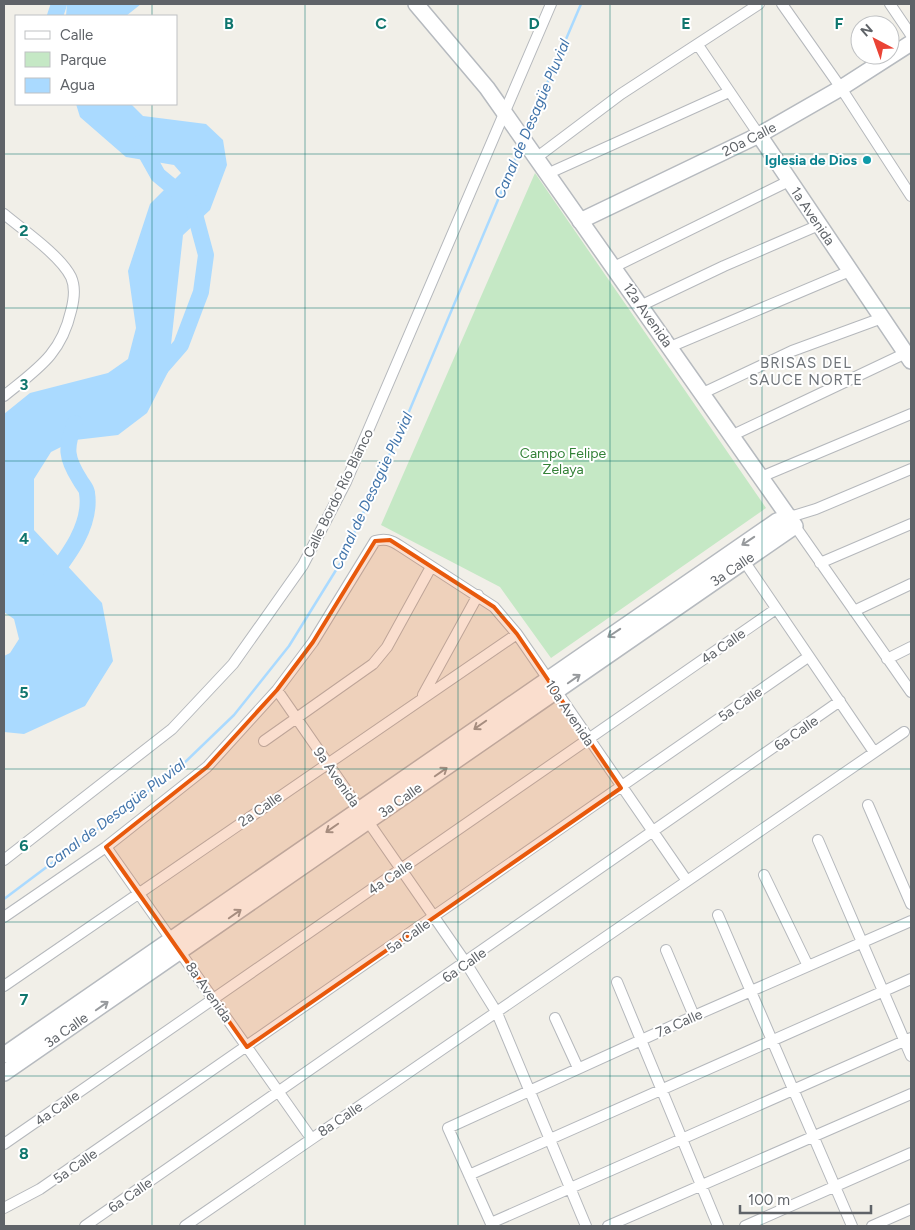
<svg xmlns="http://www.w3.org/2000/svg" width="915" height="1230" viewBox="0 0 915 1230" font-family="Figtree,sans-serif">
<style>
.green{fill:#c5e8c5}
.water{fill:#aadaff}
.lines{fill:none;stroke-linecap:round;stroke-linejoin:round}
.stream{stroke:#aadaff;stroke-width:2.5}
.river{stroke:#aadaff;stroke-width:16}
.street-casing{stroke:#b5b8bc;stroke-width:12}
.secondary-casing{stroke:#b6babf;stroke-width:18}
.street{stroke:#fff;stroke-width:10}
.secondary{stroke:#fff;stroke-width:15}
.oneway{stroke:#979a9d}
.marked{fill:#e8590c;fill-opacity:0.2;stroke:#e8590c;stroke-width:4;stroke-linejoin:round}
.grid{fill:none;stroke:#0f766e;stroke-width:1;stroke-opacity:0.55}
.culture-dot{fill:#0f9aa8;stroke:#fff;stroke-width:2}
.labels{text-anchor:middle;stroke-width:4;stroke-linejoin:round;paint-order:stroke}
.street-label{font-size:14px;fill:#5f6368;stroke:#fff}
.culture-label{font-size:14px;font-weight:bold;fill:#0d838f;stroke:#fff;text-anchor:end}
.park-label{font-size:14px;fill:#348238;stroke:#fff}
.water-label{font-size:15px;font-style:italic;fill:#4174aa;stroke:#fff}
.neighbourhood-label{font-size:15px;letter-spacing:1px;fill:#70757a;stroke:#fff}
.grid-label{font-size:16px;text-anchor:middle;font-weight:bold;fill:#0f766e;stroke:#fff;stroke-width:4;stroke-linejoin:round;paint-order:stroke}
</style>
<rect width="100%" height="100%" fill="#f1efe8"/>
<path class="green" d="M535,173L766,508L551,658L500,587L381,525Z"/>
<path class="water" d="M67,4H141L126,16H66Z
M76,104H131L143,116L206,124L223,140L227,165L210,210L183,235L168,372L147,413L118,435L75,440L51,452L34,479V530L102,603L113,661L85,706L24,734L4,732V656L10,653L19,639L14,619L4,612V414L30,393L108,373L128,359L136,328L128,271L150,204L181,173L174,165L126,157L80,117Z"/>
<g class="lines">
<path class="stream" d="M526,133L581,4
M4,899L180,767L234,715L289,646L341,562L408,414L521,145"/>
<path class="river" d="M55,16L59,4
M140,143L158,175L192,203L206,255L201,292L181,345L154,376
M50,579C68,556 92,525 87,493C87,489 82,484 80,480C66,458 65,448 75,423"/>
<defs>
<path id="street" d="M782,4L841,88L911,196
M890,4L911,35
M698,45L759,135
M536,158L621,94L759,4
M547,174L729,92
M4,214C23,230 60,255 71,277C76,288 74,300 71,311C61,355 37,369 4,396
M614,267L789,181
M640,306L724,266L819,225
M670,347L850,271
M703,393L792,351L882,318
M733,435L906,353
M761,477L911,414
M790,517L816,509L911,469
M795,526L911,692
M744,561L874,752
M820,563L911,524
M854,611L911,584
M887,659L911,647
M277,690L466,963L497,1013L586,1226
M423,695L478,595
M264,741L373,664L387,647L431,567
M868,805L911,904
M818,840L911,1056
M106,847L311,1138
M4,860L172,729L233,664L303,565L346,482L551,4
M764,875L808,966
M718,915L852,1226
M4,917L106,847L207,767L277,690L313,642L375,541C385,538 391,540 400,546L494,607L517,634L687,881
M666,950L694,1016
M617,982L718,1226
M4,986L517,634
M555,1018L578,1068
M4,1144L776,609
M469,1175L911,979
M4,1208L40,1189L808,657
M491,1223L911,1038
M85,1226L840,701
M185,1226L904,732
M492,1226L448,1128L694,1016L911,921
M608,1226L911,1094
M745,1226L911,1153
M872,1226L911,1209"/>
<path id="secondary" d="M759,135L911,361
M580,221L759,135L841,88L911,43
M4,1055L777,521L790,517
M4,1073L795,526L487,88L416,4"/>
</defs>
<use href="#street" class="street-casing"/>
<use href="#secondary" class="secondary-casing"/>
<use href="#street" class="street"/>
<use href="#secondary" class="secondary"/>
</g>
<defs><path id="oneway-shaft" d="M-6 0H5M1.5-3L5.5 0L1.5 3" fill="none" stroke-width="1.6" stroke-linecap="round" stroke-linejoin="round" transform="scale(1.25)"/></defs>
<g class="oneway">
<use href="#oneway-shaft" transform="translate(748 541) rotate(146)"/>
<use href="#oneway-shaft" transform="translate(614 633) rotate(146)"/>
<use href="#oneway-shaft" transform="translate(574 679) rotate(-35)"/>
<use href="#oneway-shaft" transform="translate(480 725) rotate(145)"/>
<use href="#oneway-shaft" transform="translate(441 772) rotate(-35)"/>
<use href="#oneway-shaft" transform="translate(332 828) rotate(145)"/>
<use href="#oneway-shaft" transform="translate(235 914) rotate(-35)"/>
<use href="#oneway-shaft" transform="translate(102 1006) rotate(-35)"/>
</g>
<path class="marked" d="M390,540L494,607L517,634L621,788L247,1047L106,847L207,767L277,690L313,642L375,541Z"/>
<path class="grid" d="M152,4V16M305,4V1226M458,4V1226M610,4V1226M762,4V1226M152,104V1226M4,154H911M4,308H911M4,461H911M4,615H911M4,769H911M4,922H911M4,1076H911"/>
<circle class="culture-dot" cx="867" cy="160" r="5"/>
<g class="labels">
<g class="street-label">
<text transform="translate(749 139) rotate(-27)" y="5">20a Calle</text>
<text transform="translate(813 216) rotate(56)" y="5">1a Avenida</text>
<text transform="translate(648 315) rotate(55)" y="5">12a Avenida</text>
<text transform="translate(338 493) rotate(-64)" y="5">Calle Bordo Río Blanco</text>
<text transform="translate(732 569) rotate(-34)" y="5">3a Calle</text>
<text transform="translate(723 646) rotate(-35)" y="5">4a Calle</text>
<text transform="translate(740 704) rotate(-35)" y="5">5a Calle</text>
<text transform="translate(570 713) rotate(56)" y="5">10a Avenida</text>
<text transform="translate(796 733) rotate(-35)" y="5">6a Calle</text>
<text transform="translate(337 777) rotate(55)" y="5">9a Avenida</text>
<text transform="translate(400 800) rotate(-35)" y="5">3a Calle</text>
<text transform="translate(260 809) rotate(-35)" y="5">2a Calle</text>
<text transform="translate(390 877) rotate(-34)" y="5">4a Calle</text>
<text transform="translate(408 936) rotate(-35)" y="5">5a Calle</text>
<text transform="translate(464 965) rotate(-35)" y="5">6a Calle</text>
<text transform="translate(209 992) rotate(55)" y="5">8a Avenida</text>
<text transform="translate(679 1023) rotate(-24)" y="5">7a Calle</text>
<text transform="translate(66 1030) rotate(-35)" y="5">3a Calle</text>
<text transform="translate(57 1108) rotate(-35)" y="5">4a Calle</text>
<text transform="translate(340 1119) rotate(-34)" y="5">8a Calle</text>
<text transform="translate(75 1166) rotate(-35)" y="5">5a Calle</text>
<text transform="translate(130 1195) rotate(-35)" y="5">6a Calle</text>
</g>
<g class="culture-label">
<text x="857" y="165">Iglesia de Dios</text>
</g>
<g class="park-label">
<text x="563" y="458">Campo Felipe<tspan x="563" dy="16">Zelaya</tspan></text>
</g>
<g class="water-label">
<text transform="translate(532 119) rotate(-67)" y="5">Canal de Desagüe Pluvial</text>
<text transform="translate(372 491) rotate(-65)" y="5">Canal de Desagüe Pluvial</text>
<text transform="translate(115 814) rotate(-37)" y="5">Canal de Desagüe Pluvial</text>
</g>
<g class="neighbourhood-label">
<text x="806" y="368">BRISAS DEL<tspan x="806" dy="17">SAUCE NORTE</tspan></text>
</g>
</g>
<g class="grid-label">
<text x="229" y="29">B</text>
<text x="381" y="29">C</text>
<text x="534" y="29">D</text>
<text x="686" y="29">E</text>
<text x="839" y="29">F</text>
<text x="24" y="236">2</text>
<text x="24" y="390">3</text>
<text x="24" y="544">4</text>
<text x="24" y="698">5</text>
<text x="24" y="851">6</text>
<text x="24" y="1005">7</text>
<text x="24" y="1159">8</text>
</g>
<rect width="915" height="1230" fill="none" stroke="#5f6368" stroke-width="10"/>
<rect x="15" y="15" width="162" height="90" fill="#ffffff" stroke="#bfc1c3"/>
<rect x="25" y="31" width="25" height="8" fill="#ffffff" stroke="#bfc1c3"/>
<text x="60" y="40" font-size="15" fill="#5f6368">Calle</text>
<rect x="25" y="52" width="25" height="15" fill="#c5e8c5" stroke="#bfc1c3"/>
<text x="60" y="65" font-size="15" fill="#5f6368">Parque</text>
<rect x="25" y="78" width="25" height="15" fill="#aadaff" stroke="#bfc1c3"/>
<text x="60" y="90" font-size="15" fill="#5f6368">Agua</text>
<g transform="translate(875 40) rotate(319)"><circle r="24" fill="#ffffff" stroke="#bfc1c3"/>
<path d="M0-4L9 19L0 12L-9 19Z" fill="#ea4335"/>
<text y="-8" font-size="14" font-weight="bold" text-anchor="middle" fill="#5f6368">N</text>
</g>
<path d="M740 1205v8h131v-8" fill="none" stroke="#5f6368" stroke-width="2.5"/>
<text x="748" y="1205" font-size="15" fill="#5f6368" stroke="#ffffff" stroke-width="4" paint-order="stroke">100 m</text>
</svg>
